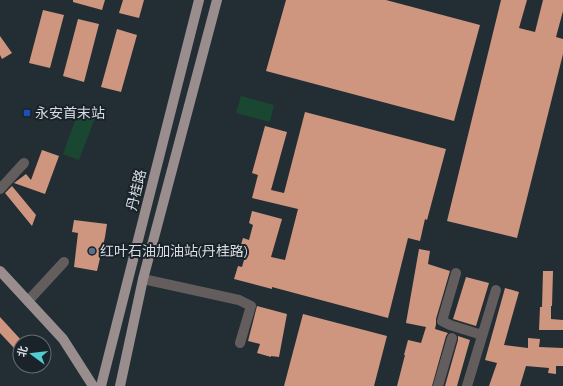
<svg xmlns="http://www.w3.org/2000/svg" width="563" height="386" viewBox="0 0 563 386" font-family="'Zilla Slab','Noto Sans SC',serif">
<style>
.green{fill:#194732}
.building{fill:#cf967f}
.lines{fill:none;stroke-linecap:round;stroke-linejoin:round}
.minor{stroke:#635d5d;stroke-width:10}
.major{stroke:#9a8d8e;stroke-width:10}
.transit-dot{fill:#1a4fb4;stroke:#1a232a;stroke-width:1.5}
.service-dot{fill:#5c6f8a;stroke:#1a232a;stroke-width:1.5}
.labels{text-anchor:middle;stroke-width:4;stroke-linejoin:round;paint-order:stroke}
.poi-label{font-size:14px;fill:#d7dde2;stroke:#1a232a;text-anchor:start}
.street-label{font-size:14px;fill:#d7dde2;stroke:#1a232a}
</style>
<rect width="100%" height="100%" fill="#232d34"/>
<path class="green" d="M241,96L274,105L270,122L236,113Z
M78,112L95,118L79,160L63,154Z"/>
<path class="building" d="M73,0H105L102,10L73,2Z
M123,0H144L139,18L119,13Z
M286,0H386L480,25L454,121L266,71Z
M501,0H527L519,28L535,32L543,0H563V11L556,37L563,39V54L517,238L447,221Z
M43,10L64,15L50,68L29,63Z
M78,19L99,24L84,82L63,76Z
M117,29L137,35L121,92L101,87Z
M0,36L12,53L2,59L0,55Z
M305,112L446,149L427,220L425,219L420,241L408,238L388,318L272,287V289L234,279L238,266L242,267L246,253L239,251L243,238L249,240L253,225L249,223L252,211L282,219L271,257L285,260L298,209L252,198L258,175L252,173L265,126L287,132L271,190L284,193Z
M42,150L59,156L45,194L14,183L26,174L31,180Z
M12,186L36,215L32,226L5,193Z
M74,220L107,224L105,237L97,271L74,267L78,233L72,232Z
M419,249L430,251L428,264L450,271L436,319V324L435,329L448,333L446,336L432,386H397L405,355H404L408,340L421,343L426,327L406,323Z
M543,271H553L552,306H551V319L563,320V330H539L540,307H542Z
M466,277L489,283L476,326L453,319Z
M505,288L519,292L504,345L528,348V338L540,339L539,347L563,348V366H556V374L548,373L549,368L526,366L520,386H489L497,363L485,360Z
M257,306L287,314L279,357L271,356V357L257,353L260,344L248,341Z
M303,314L387,336L374,386H284Z
M0,317L22,341L14,348L0,333Z
M458,336L470,340L457,386H445L458,340Z"/>
<g class="lines">
<path class="minor" d="M0,189L24,163
M456,273L442,321L450,325L482,335
M143,279L239,300L251,306L240,343
M28,301L64,262
M438,386L452,338
M467,386L496,290"/>
<path class="major" d="M0,271L63,339L93,386
M101,386L199,0
M120,386L143,279L217,0"/>
</g>
<rect class="transit-dot" x="23" y="109" width="8" height="8" rx="2"/>
<circle class="service-dot" cx="92" cy="251" r="4"/>
<g class="labels">
<g class="poi-label">
<text x="35" y="118">永安首末站</text>
<text x="100" y="256">红叶石油加油站(丹桂路)</text>
</g>
<g class="street-label">
<text transform="translate(136 190) rotate(-76)" y="5">丹桂路</text>
</g>
</g>
<g transform="translate(32 354) rotate(285)"><circle r="19" fill="#1a232a" stroke="#666d74"/>
<path d="M0-3L7 15L0 10L-7 15Z" fill="#51ccd2"/>
<text y="-6" font-size="11" font-weight="bold" text-anchor="middle" fill="#d7dde2">北</text>
</g>
</svg>
